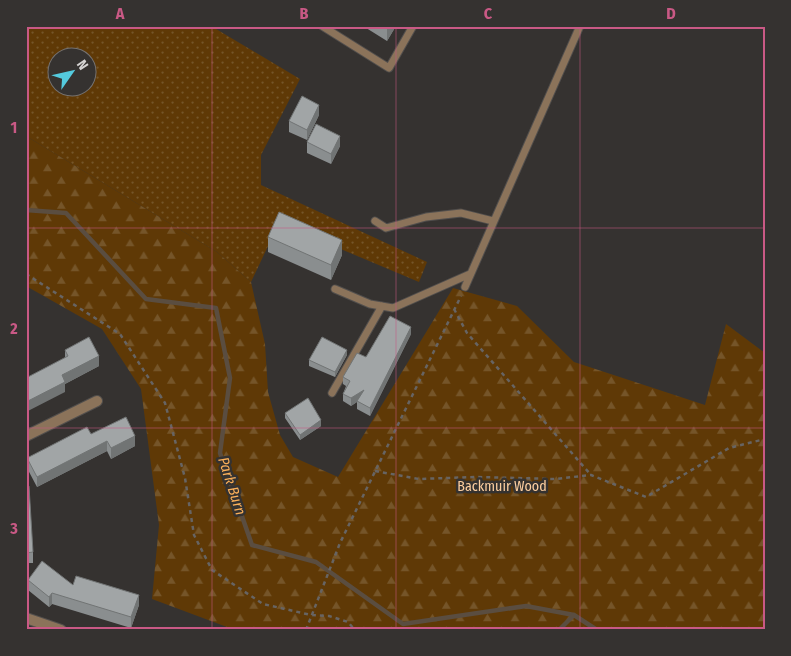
<svg xmlns="http://www.w3.org/2000/svg" width="791" height="656" viewBox="0 0 791 656" font-family="'Fira Sans Condensed',sans-serif">
<style>
.grass{fill:url(#grass-dots);fill-rule:evenodd}
.forest{fill:url(#forest-firs)}
.lines{fill:none;stroke-linecap:round;stroke-linejoin:round}
.stream{stroke:#5a4d40;stroke-width:4.5}
.lane-casing{stroke:#524f4d;stroke-width:9}
.street-casing{stroke:#524f4d;stroke-width:12}
.path{stroke:#676463;stroke-width:2.5;stroke-dasharray:4 4;stroke-linecap:butt}
.lane{stroke:#8b735a;stroke-width:7}
.street{stroke:#8b735a;stroke-width:10}
.wall{fill:#8a8e8f}
.shaded-wall{fill:#717474}
.building{fill:#a1a5a6;stroke:#717474}
.grid{fill:none;stroke:#c95985;stroke-width:1;stroke-opacity:0.55}
.labels{text-anchor:middle;stroke-width:5;stroke-linejoin:round;paint-order:stroke}
.park-label{font-size:14px;fill:#fcce9f;stroke:#353230}
.water-label{font-size:15px;font-style:italic;fill:#fbb05a;stroke:#353230}
.neatline{fill:none;stroke:#c95985;stroke-width:2}
.grid-label{font-size:16px;text-anchor:middle;font-weight:bold;fill:#c95985}
</style>
<defs>
<pattern id="grass-dots" width="8" height="8" patternUnits="userSpaceOnUse" patternTransform="scale(1.25)"><rect width="8" height="8" fill="#5f3906"/><path d="M2 2h.1M6 6h.1" fill="none" stroke="#755529" stroke-width="1.8" stroke-linecap="round"/></pattern>
<pattern id="forest-firs" width="22" height="20" patternUnits="userSpaceOnUse" patternTransform="scale(1.25)"><rect width="22" height="20" fill="#5f3906"/><path d="M5 1l3.5 6h-7zM16 11l3.5 6h-7z" fill="#755529"/></pattern>
</defs>
<rect width="100%" height="100%" fill="#353230"/>
<path class="grass" d="M26,26H211L300,79L261,155V185L427,262L419,282L279,223L251,282L217,252L26,136ZM58,58H88V88H58Z"/>
<path class="forest" d="M26,136L217,252L251,282L265,344L268,392L280,435L293,457L338,477L453,288L517,306L574,362L705,405L726,324L765,353V630H235L152,599L159,525L141,389L102,329L26,286Z"/>
<g class="lines">
<path class="stream" d="M26,210L66,213L146,299L216,308L230,378L220,453L252,545L316,562L403,624L526,606L574,615L597,630
M559,630L574,615"/>
<defs>
<path id="lane" d="M322,26L389,68L413,26
M375,221L386,228L426,217L461,213L493,221
M465,287L580,26
M335,289L370,304L393,308L470,274
M332,393L382,306"/>
<path id="street" d="M26,436L97,401
M26,618L61,630"/>
</defs>
<use href="#lane" class="lane-casing"/>
<use href="#street" class="street-casing"/>
<path class="path" d="M26,274L120,334L165,403L185,478L194,535L212,570L263,604L311,615L329,616L348,622L355,630
M454,309L467,333L591,475
M375,471L419,479L476,477L555,479L591,475L646,497L729,448L765,439
M306,630L340,543L461,296"/>
<use href="#lane" class="lane"/>
<use href="#street" class="street"/>
</g>
<path class="wall" d="M363,26H396L387,41Z
M319,115L307,140L289,132V121Z
M307,142L340,146L331,164L307,153Z
M268,237L342,255L331,280L268,252Z
M411,334L370,416L357,409V402L351,406L343,401V394L346,386L343,384V377L366,357Z
M65,350L99,366L65,384V392Z
M347,355L335,377L309,366V360Z
M285,413L321,426L300,440L285,418Z
M91,434L135,446L111,459L107,451L37,487L27,468V458Z
M26,486L33,552V563H26Z
M28,580L73,585L139,605L131,628L52,604L49,607L28,590Z"/>
<path class="shaded-wall" d="M387,26H396L387,41Z
M319,105V115L307,140V130Z
M340,136V146L331,164V154Z
M342,240V255L331,280V265Z
M411,327V334L370,416V408Z
M347,350V355L335,377V372Z
M99,356V366L65,384V392L26,412V402L62,375Z
M364,390V397L351,406V398Z
M321,420V426L300,440V435Z
M135,436V446L111,459V448Z
M107,441V451L37,487V477Z
M52,593V604L49,607V597Z
M139,595V605L131,628V617Z"/>
<path class="building" d="M302,96L319,105L307,130L289,121Z
M316,124L340,136L331,154L307,142Z
M279,212L342,240L331,265L268,237Z
M390,316L411,327L370,408L357,401L364,390L351,398L343,394L350,381L343,377L357,353L366,357Z
M89,337L99,356L62,375L65,382L26,402V378L68,356L65,350Z
M322,337L347,350L335,372L309,360Z
M308,398L321,420L300,435L285,413Z
M126,417L135,436L111,448L107,441L37,477L27,458L87,427L91,434Z
M26,486H29L33,552L26,553Z
M42,561L73,585L76,576L139,595L131,617L52,593L49,597L28,580Z"/>
<path class="grid" d="M212,26V630M396,26V630M580,26V630M26,228H765M26,428H765"/>
<g class="labels">
<g class="park-label">
<text x="502" y="491">Backmuir Wood</text>
</g>
<g class="water-label">
<text transform="translate(232 486) rotate(72)" y="5">Park Burn</text>
</g>
</g>
<rect width="791" height="656" fill="none" stroke="#353230" stroke-width="55"/>
<g transform="translate(72 72) rotate(56)"><circle r="24" fill="#353230" stroke="#757271"/>
<path d="M0-4L9 19L0 12L-9 19Z" fill="#54cadd"/>
<text y="-8" font-size="14" font-weight="bold" text-anchor="middle" fill="#d5d3d2">N</text>
</g>
<rect x="28" y="28" width="736" height="600" class="neatline"/>
<g class="grid-label">
<text x="120" y="19">A</text>
<text x="304" y="19">B</text>
<text x="488" y="19">C</text>
<text x="671" y="19">D</text>
<text x="14" y="133">1</text>
<text x="14" y="334">2</text>
<text x="14" y="534">3</text>
</g>
</svg>
